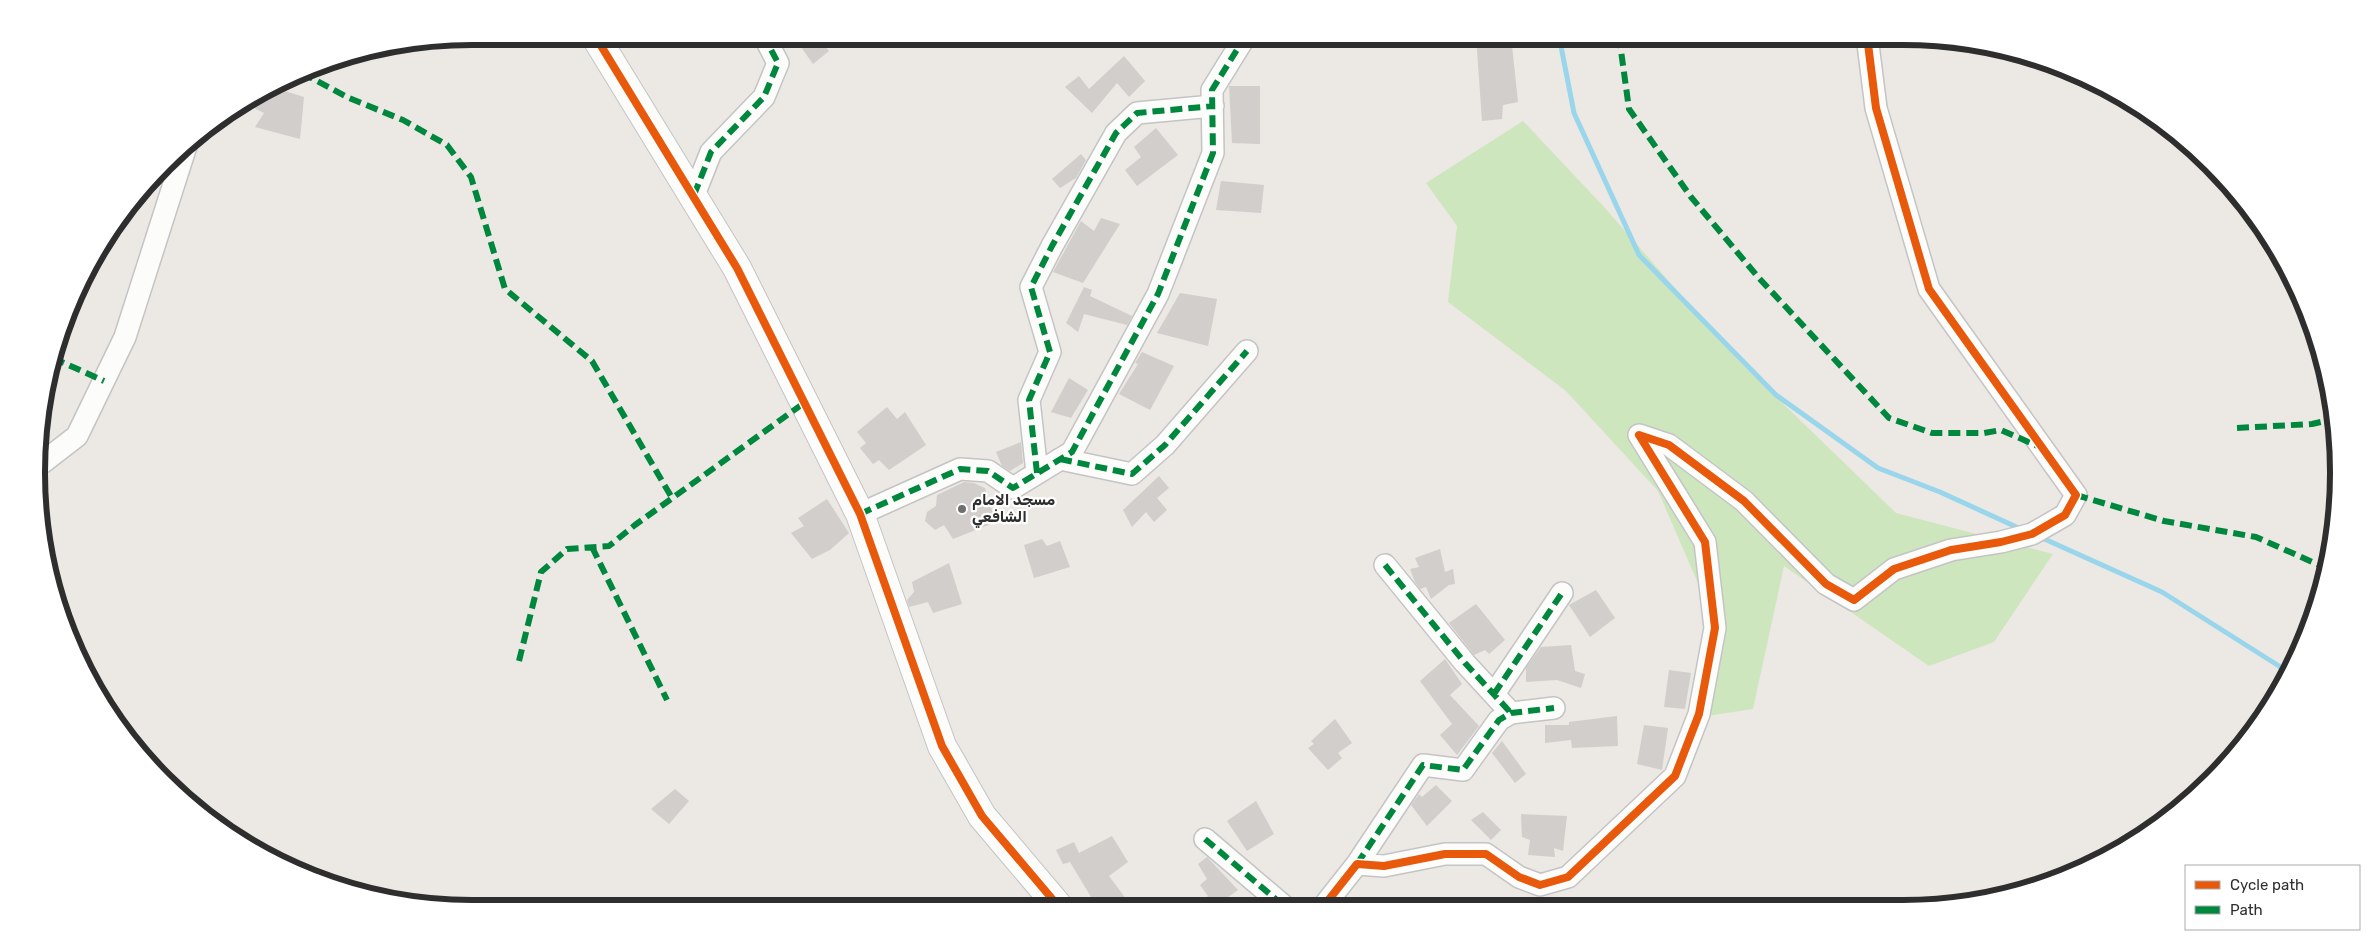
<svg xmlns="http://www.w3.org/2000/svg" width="2375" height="945" viewBox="0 0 2375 945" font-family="Rubik,'Noto Naskh Arabic',sans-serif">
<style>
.green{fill:#cee6be}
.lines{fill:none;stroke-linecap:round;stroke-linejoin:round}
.stream{stroke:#99d6ec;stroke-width:5}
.building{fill:#d1cecb}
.street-casing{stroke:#c5c4c5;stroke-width:24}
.secondary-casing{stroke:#c5c4c5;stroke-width:30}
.street{stroke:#fcfcfb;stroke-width:21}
.secondary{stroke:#fcfcfb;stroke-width:28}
.quiet{stroke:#00873e;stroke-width:6;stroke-dasharray:12 6;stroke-linecap:butt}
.cycleway-casing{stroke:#fff;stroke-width:11}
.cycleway{stroke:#e8590c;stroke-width:8}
.poi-dot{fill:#706f6e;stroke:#fff;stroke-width:2}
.labels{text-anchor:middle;stroke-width:4.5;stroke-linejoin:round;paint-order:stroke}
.poi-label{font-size:15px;font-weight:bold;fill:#2e2e2e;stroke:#fff;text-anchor:start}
.rim{fill:none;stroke:#2e2e2e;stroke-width:6}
</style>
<rect width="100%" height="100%" fill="#ece8e4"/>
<path class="green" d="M1523,121L1605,208L1737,359L1896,513L2053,554L1994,642L1929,666L1784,566L1753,709L1707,716V604L1658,491L1566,391L1448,302L1457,226L1426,183Z"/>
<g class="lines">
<path class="stream" d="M1559,36L1574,113L1639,255L1776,395L1878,468L1940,492L2023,530
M2040,537L2162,592L2279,666L2286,673"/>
</g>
<path class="building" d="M793,36H834L824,45L829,51L813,64Z
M1476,36H1511L1518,102L1503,105L1502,119L1482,121Z
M1124,56L1145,81L1129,97L1117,83L1092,113L1065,87L1079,76L1089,89Z
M1229,86H1260V144L1232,143Z
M272,87L304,97L300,139L255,127L264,113L254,108L263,91Z
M1156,128L1178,155L1137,186L1125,170L1141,157L1134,147Z
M1081,154L1086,160L1076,178L1060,188L1052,179Z
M1221,181L1264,185L1261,213L1216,210Z
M1101,218L1120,224L1083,283L1053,272L1081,221L1094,231Z
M1084,287L1092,290L1090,296L1132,316L1127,325L1084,314L1078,332L1066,323Z
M1180,293L1217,299L1208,346L1157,333Z
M1142,352L1174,366L1150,410L1119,394L1138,364L1135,363Z
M1069,378L1088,390L1071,418L1051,412Z
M887,407L897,419L905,412L926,445L889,470L879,460L873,464L860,448L866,443L857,432Z
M1021,442L1023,463L1010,471L1002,466L996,452Z
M1159,476L1169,488L1157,498L1167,510L1154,522L1146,512L1132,527L1123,510Z
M964,482L974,483L985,488L996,522L953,539L944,525L935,530L925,521L927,512L936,506L937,495Z
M827,499L849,533L830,550L812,559L791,533L804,526L798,518Z
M1042,539L1047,546L1060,541L1070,567L1034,578L1024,545Z
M1440,549L1445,572L1453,569L1455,584L1449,585L1431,599L1426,587L1420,589L1415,582L1410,569L1419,567L1415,558Z
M949,563L962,604L933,613L928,602L909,607L907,600L914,592L912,582Z
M1596,590L1615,618L1590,637L1569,605Z
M1476,604L1505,640L1489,654L1485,650L1474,655L1449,623Z
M1571,645L1575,671L1585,674L1581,688L1557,680L1526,682V668L1541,647Z
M1445,659L1462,684L1450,695L1479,726L1457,755L1440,735L1452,724L1420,681Z
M1669,670L1691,673L1685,709L1664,707Z
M1617,716L1618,746L1572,748L1571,740L1545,743V725H1569V722Z
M1335,719L1352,743L1338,753L1342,758L1328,770L1308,748L1314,744L1311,741Z
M1644,725L1668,728L1662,770L1637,764Z
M1502,741L1526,774L1515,783L1492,753Z
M1436,785L1452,801L1427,826L1411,805L1419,794L1422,797Z
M675,789L689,801L669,824L651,809Z
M1256,801L1274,834L1247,851L1227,821Z
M1483,812L1501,830L1491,840L1471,820Z
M1521,814L1567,816L1563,851L1554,848L1555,857L1528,855L1530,840L1522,837Z
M1112,836L1128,862L1109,876L1132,907H1079L1091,897L1070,862L1063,864L1056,850L1074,842L1079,853Z
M1207,857L1238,890L1214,907H1197L1208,896L1200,885L1207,879L1198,864Z"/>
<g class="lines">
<defs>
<path id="street" d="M694,195L711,152L764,97L778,63L764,36
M1060,459L1132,474L1165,445L1247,351
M42,463L77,436L125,337L187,143
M1037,473L1029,400L1050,352L1031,287L1052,246L1116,133L1137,113L1213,106
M860,514L960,469L988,471L1013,488L1072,452L1158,294L1213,153L1212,90L1243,40L1240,36
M1385,565L1465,663L1511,713
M1494,694L1562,593
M1205,839L1285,907
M1357,864L1423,765L1463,770L1499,720L1511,713L1554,708
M1323,907L1357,864L1384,866L1445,854H1486L1519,877L1540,885L1568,877L1675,776L1699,714L1715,628L1705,542L1639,435L1669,445L1744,501L1826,584L1854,600L1894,569L1951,550L2001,542L2032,534L2065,515L2076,495L1929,289L1876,108L1867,36"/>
<path id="secondary" d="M595,36L737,268L860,514L942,746L982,816L1059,907"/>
</defs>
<use href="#street" class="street-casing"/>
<use href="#secondary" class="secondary-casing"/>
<use href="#street" class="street"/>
<use href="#secondary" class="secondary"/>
<path class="quiet" d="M1619,36L1629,109L1691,197L1758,277L1889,418L1932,433H1984L2001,430L2040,447
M302,73L349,98L403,120L447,145L471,177L505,289L592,361L672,498
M694,195L711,152L764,97L778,63L764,36
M53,358L104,381
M2237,428L2312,424L2334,419
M1060,459L1132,474L1165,445L1247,351
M1037,473L1029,400L1050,352L1031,287L1052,246L1116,133L1137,113L1213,106
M2076,495L2164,521L2256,537L2326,568
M860,514L960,469L988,471L1013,488L1072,452L1158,294L1213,153L1212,90L1243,40L1240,36
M592,547L667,700
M1385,565L1465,663L1511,713
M519,661L541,572L567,549L609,546L635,525L804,403
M1494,694L1562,593
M1205,839L1285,907
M1357,864L1423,765L1463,770L1499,720L1511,713L1554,708"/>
<defs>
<path id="cycleway" d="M595,36L737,268L860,514L942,746L982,816L1059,907
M1323,907L1357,864L1384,866L1445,854H1486L1519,877L1540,885L1568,877L1675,776L1699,714L1715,628L1705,542L1639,435L1669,445L1744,501L1826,584L1854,600L1894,569L1951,550L2001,542L2032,534L2065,515L2076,495L1929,289L1876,108L1867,36"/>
</defs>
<use href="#cycleway" class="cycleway-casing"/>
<use href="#cycleway" class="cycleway"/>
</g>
<circle class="poi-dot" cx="962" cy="509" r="5"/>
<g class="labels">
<g class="poi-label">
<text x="972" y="505">مسجد الامام<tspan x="972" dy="17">الشافعي</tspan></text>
</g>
</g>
<path d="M0 0H2375V945H0ZM472 45H1903A427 427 0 0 1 2330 472V473A427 427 0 0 1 1903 900H472A427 427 0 0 1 45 473V472A427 427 0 0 1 472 45Z" fill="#fff" fill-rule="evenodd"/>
<path class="rim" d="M472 45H1903A427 427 0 0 1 2330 472V473A427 427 0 0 1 1903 900H472A427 427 0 0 1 45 473V472A427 427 0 0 1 472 45Z"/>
<rect x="2185" y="865" width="175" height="65" fill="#ffffff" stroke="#ababab"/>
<rect x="2195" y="881" width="25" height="8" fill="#e8590c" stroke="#ababab"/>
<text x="2230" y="890" font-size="15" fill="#2e2e2e">Cycle path</text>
<rect x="2195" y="906" width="25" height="8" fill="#00873e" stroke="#ababab"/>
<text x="2230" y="915" font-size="15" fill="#2e2e2e">Path</text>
</svg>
